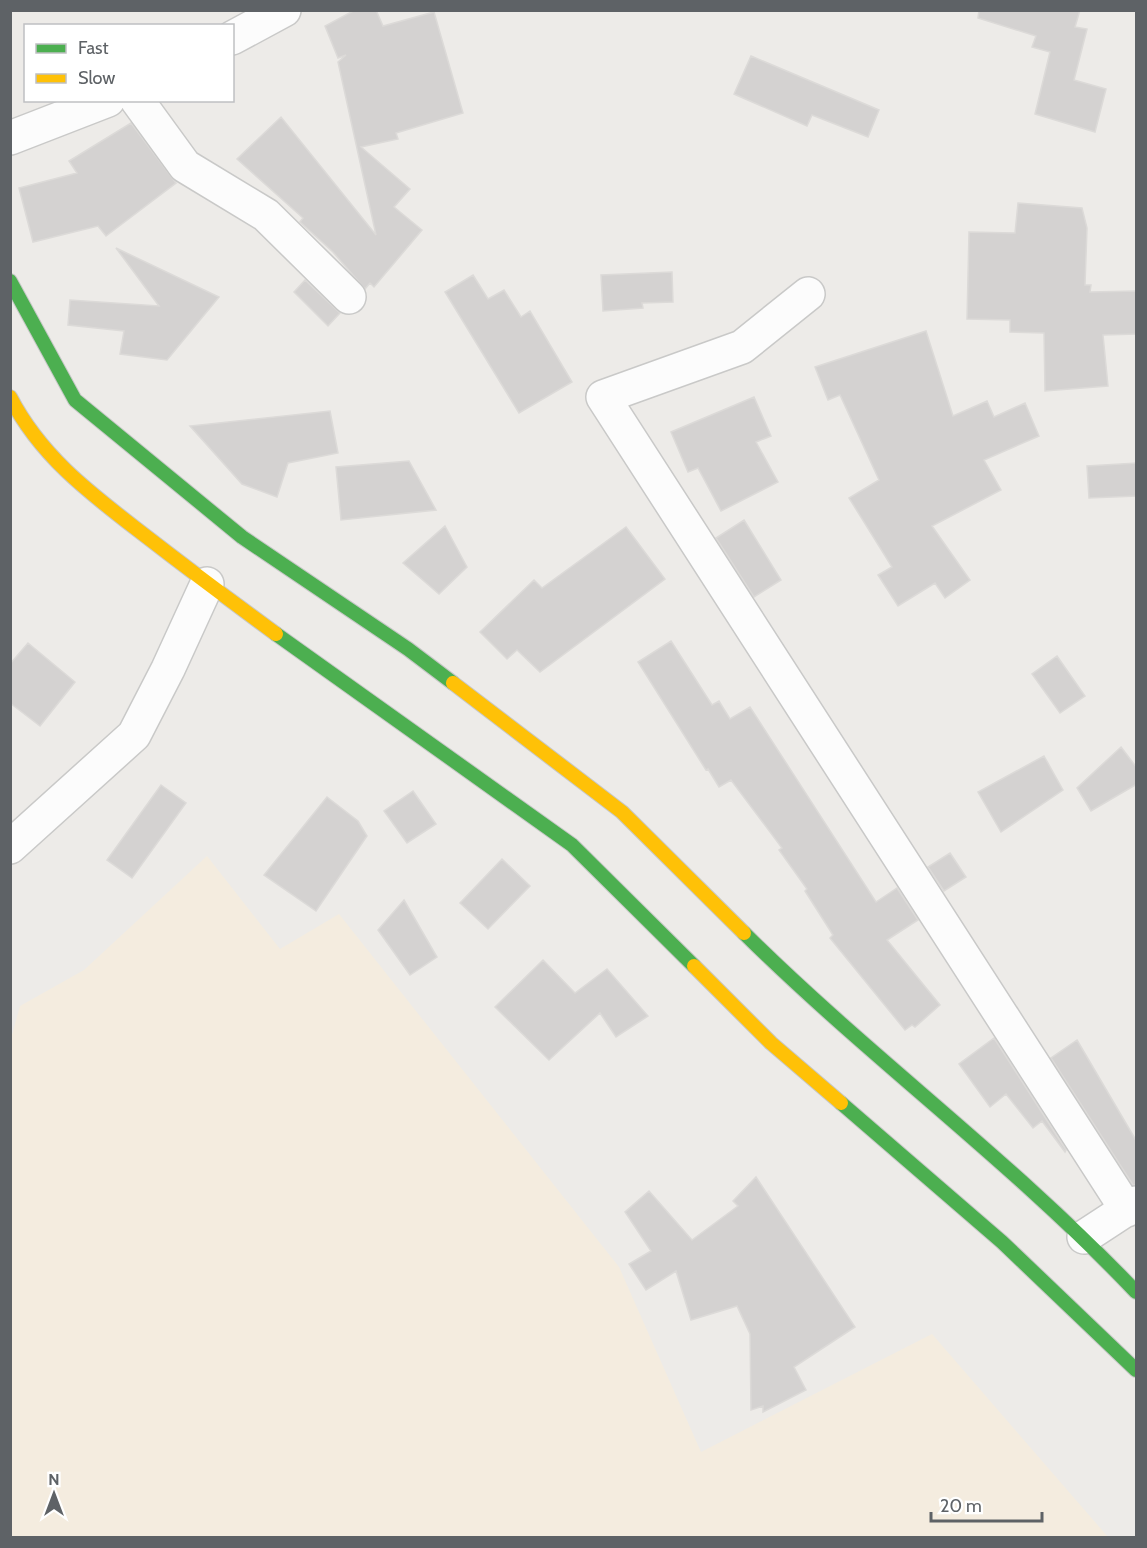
<svg xmlns="http://www.w3.org/2000/svg" width="1147" height="1548" viewBox="0 0 1147 1548" font-family="Cabin,sans-serif">
<style>
.sand{fill:#f4ecdf}
.building{fill:#d4d2d1;stroke:#dcdad8;stroke-width:1.5}
.lines{fill:none;stroke-linecap:round;stroke-linejoin:round}
.street-casing{stroke:#c9c9c8;stroke-width:36}
.fast-casing{stroke:#c7c8c7;stroke-width:16}
.slow-casing{stroke:#c7c8c7;stroke-width:16}
.street{stroke:#fcfcfc;stroke-width:33}
.fast{stroke:#4caf50;stroke-width:14}
.slow{stroke:#ffc107;stroke-width:14}
</style>
<rect width="100%" height="100%" fill="#edebe8"/>
<path class="sand" d="M207,856L280,949L339,914L619,1267L701,1452L932,1334L1108,1537H11L10,1042L20,1006L84,970Z"/>
<path class="building" d="M355,10H376L383,26L434,12L463,113L396,133L398,139L361,147L410,189L394,207L422,230L374,287L370,283L365,289L333,252L300,222L303,218L237,159L281,117L376,235L338,62L346,55L338,58L325,26Z
M979,10H1080L1075,27L1087,29L1074,80L1106,89L1095,132L1035,114L1050,52L1032,47L1036,36L978,18Z
M751,56L879,110L868,137L812,115L807,126L734,94Z
M131,123L176,183L106,236L98,226L33,242L19,188L77,173L69,161Z
M1018,203L1082,208L1087,228L1085,285H1091L1090,292L1137,291V334L1103,335L1108,386L1045,391L1044,333L1010,332V320L967,319L969,232L1015,233Z
M116,248L219,297L167,360L120,354L124,331L68,325L70,300L159,306Z
M672,272L673,302L642,303L643,308L603,311L601,275Z
M473,275L488,299L504,290L521,317L530,311L572,382L519,413L445,292Z
M305,280L340,313L328,326L294,292Z
M926,331L953,416L987,401L994,417L1025,403L1039,436L984,460L1001,490L932,526L970,580L945,598L935,583L898,606L878,575L892,567L849,498L879,480L840,395L828,400L815,367Z
M754,397L771,436L756,442L778,482L721,511L698,468L688,472L671,432Z
M330,411L338,453L288,463L277,497L242,484L190,426Z
M409,461L436,510L341,520L336,467Z
M1137,463V496L1089,498L1087,466Z
M744,520L781,580L754,597L716,538Z
M445,526L467,567L439,594L403,563Z
M626,527L665,579L540,672L517,650L507,659L480,632L534,580L542,588Z
M671,641L712,705L719,701L730,719L750,707L876,902L897,888L918,920L887,940L940,1005L915,1027L912,1025L905,1030L830,938L833,935L805,891L807,889L779,850L782,848L731,780L719,787L708,769L706,770L638,662Z
M28,643L75,682L40,726L10,703V664Z
M1057,656L1085,696L1060,713L1032,674Z
M1121,747L1137,768V784L1091,811L1077,788Z
M1044,756L1063,790L1001,832L978,792Z
M161,785L186,803L132,878L107,860Z
M413,791L436,824L407,843L384,811Z
M327,797L358,821L367,836L316,911L264,875Z
M950,853L966,877L944,891L928,867Z
M502,859L530,886L488,929L460,903Z
M404,900L437,957L410,975L378,930Z
M543,960L575,993L607,969L648,1016L616,1037L600,1013L549,1060L495,1007Z
M994,1038L1066,1150L1065,1152L1042,1121L1033,1128L1006,1094L990,1107L959,1064Z
M1077,1040L1137,1142V1185H1133L1051,1058Z
M756,1177L855,1327L794,1367L806,1390L763,1412V1406L751,1410L750,1334L737,1306L691,1320L676,1271L646,1290L629,1264L651,1251L625,1212L649,1191L692,1240L738,1206L733,1201Z"/>
<g class="lines">
<defs>
<path id="street" d="M232,38L284,10
M137,100L185,166L266,215L349,297
M10,138L108,100
M808,294L742,347L603,397L1127,1210
M10,847L134,735L168,669L207,584
M1084,1237L1136,1203"/>
<path id="fast" d="M10,281L75,400L242,537L408,649L453,683
M276,634L572,845L694,966
M744,933C870,1058 1014,1163 1136,1292
M841,1103L1002,1242L1136,1370"/>
<path id="slow" d="M10,397C41,457 91,494 143,534C187,568 231,601 276,634
M453,683L622,812L744,933
M694,966L771,1043L841,1103"/>
</defs>
<use href="#street" class="street-casing"/>
<use href="#fast" class="fast-casing"/>
<use href="#slow" class="slow-casing"/>
<use href="#street" class="street"/>
<use href="#fast" class="fast"/>
<use href="#slow" class="slow"/>
</g>
<rect width="1147" height="1548" fill="none" stroke="#5e6266" stroke-width="24"/>
<rect x="24" y="24" width="210" height="78" fill="#ffffff" stroke="#bfc0c2" stroke-width="1.5"/>
<rect x="36" y="44" width="30" height="9" fill="#4caf50" stroke="#bfc0c2" stroke-width="1.5"/>
<text x="78" y="54" font-size="18" fill="#5e6266">Fast</text>
<rect x="36" y="74" width="30" height="9" fill="#ffc107" stroke="#bfc0c2" stroke-width="1.5"/>
<text x="78" y="84" font-size="18" fill="#5e6266">Slow</text>
<g transform="translate(54 1494)" stroke="#ffffff" stroke-width="4.5" paint-order="stroke">
<path d="M0-4.5L10 22L0 15L-10 22Z" fill="#5e6266"/>
<text y="-9" font-size="16" font-weight="bold" text-anchor="middle" fill="#5e6266">N</text>
</g>
<path d="M931 1512v9h111v-9" fill="none" stroke="#5e6266" stroke-width="3"/>
<text x="940" y="1512" font-size="18" fill="#5e6266" stroke="#ffffff" stroke-width="4.5" paint-order="stroke">20 m</text>
</svg>
